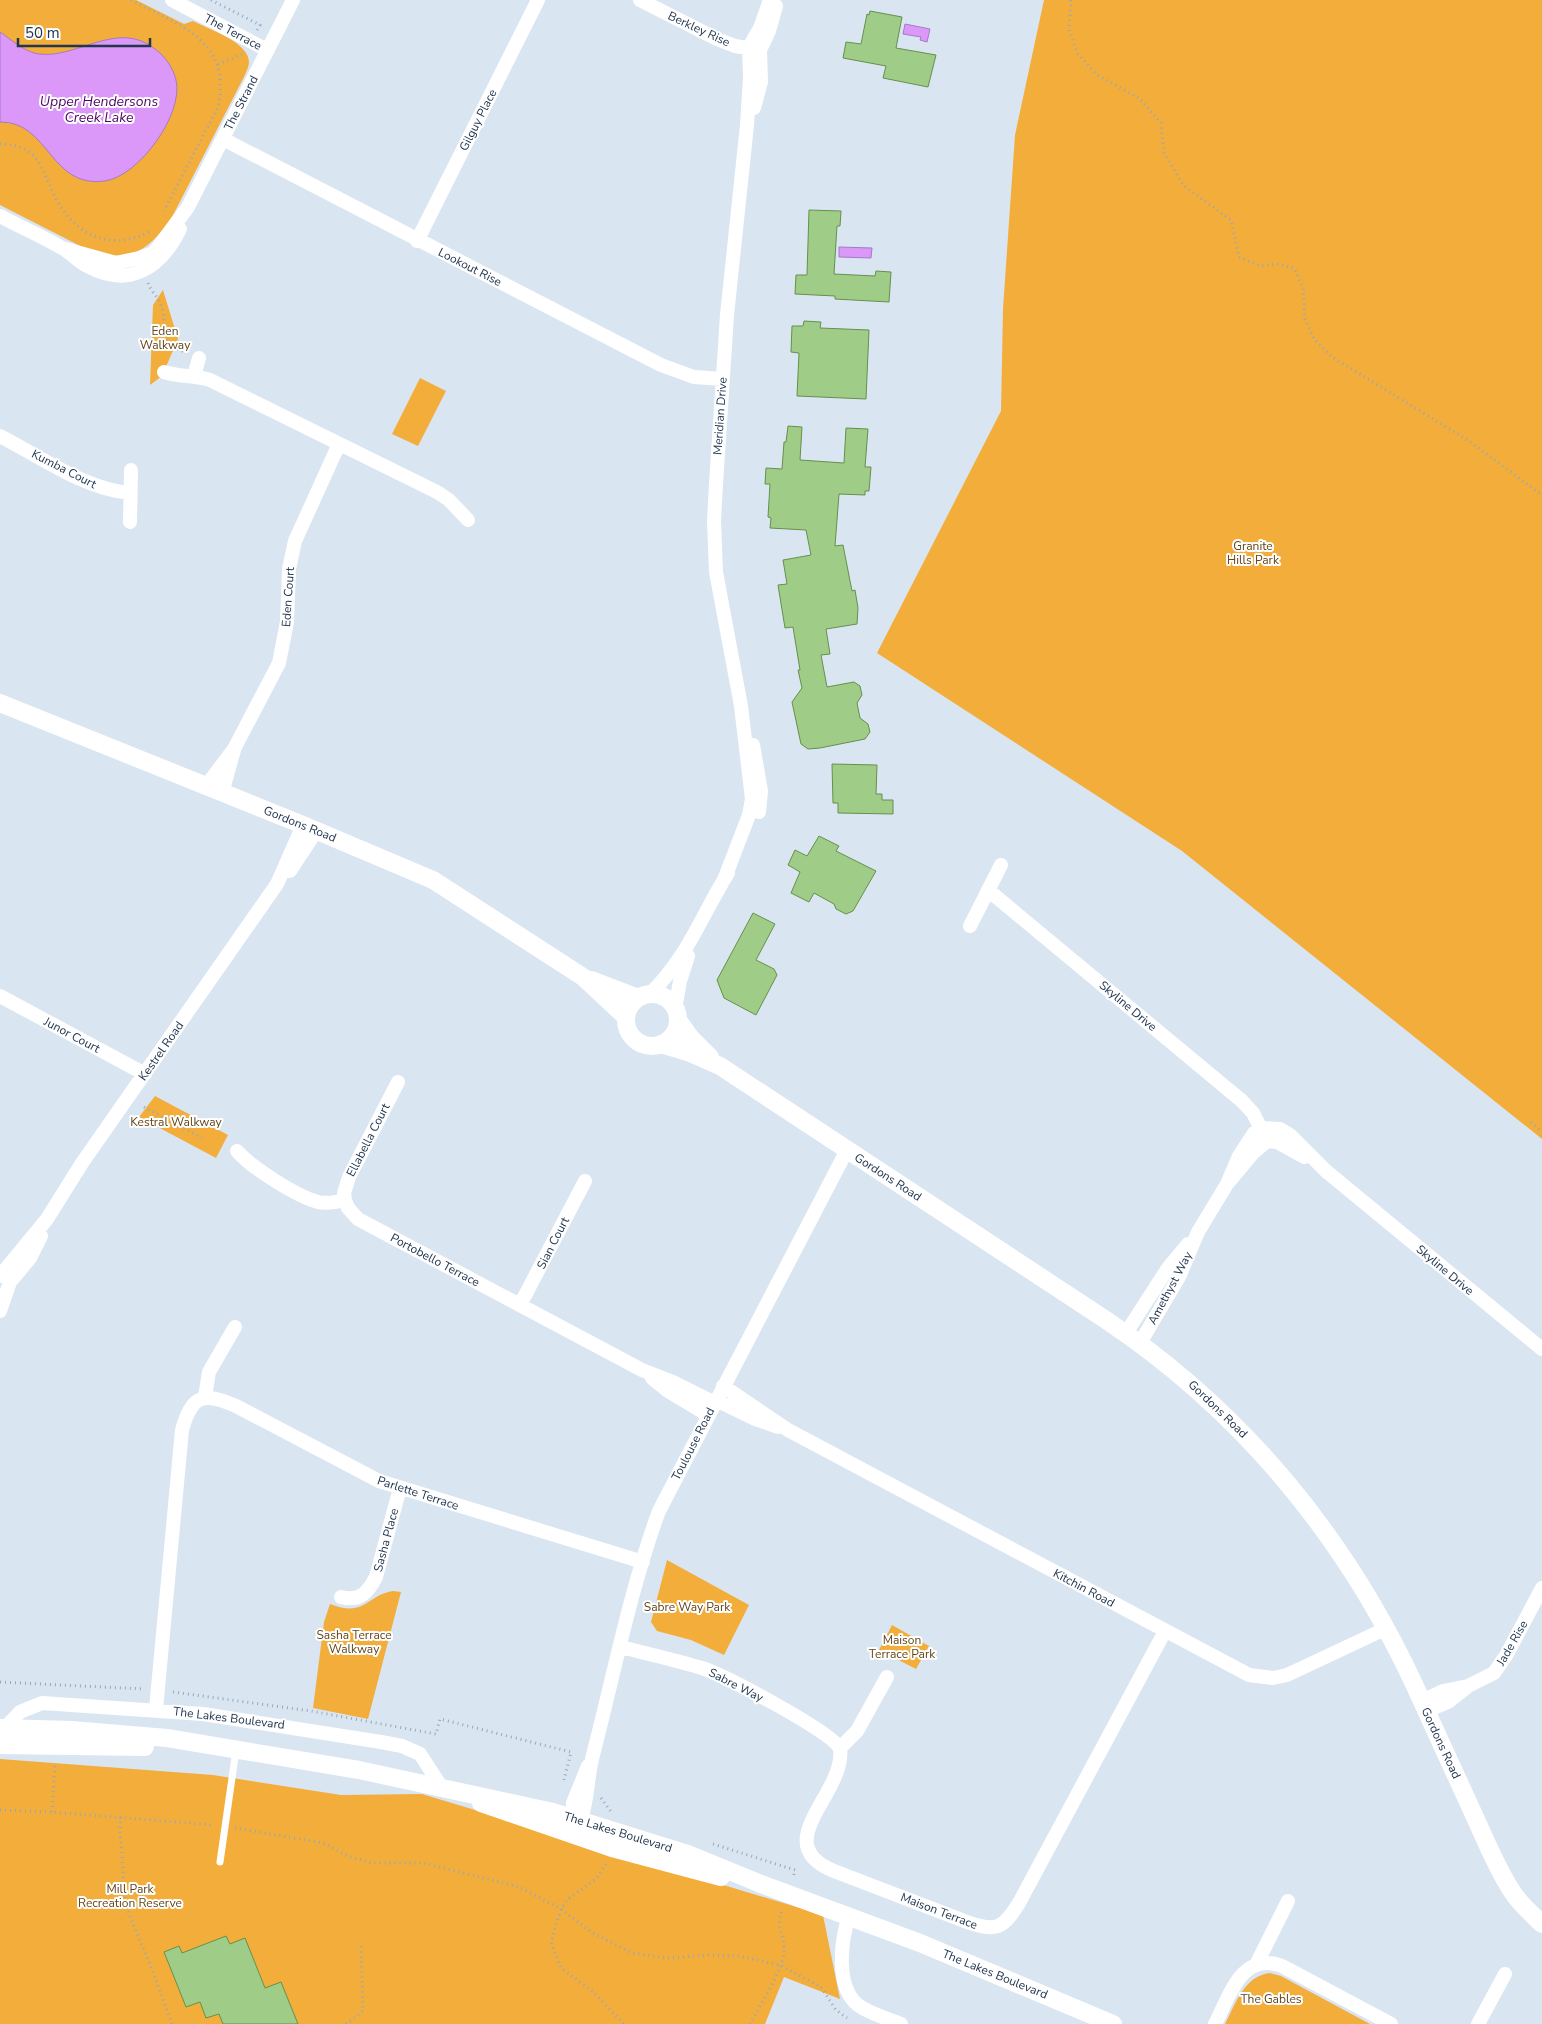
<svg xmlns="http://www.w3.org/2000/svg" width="1542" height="2024" viewBox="0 0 1542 2024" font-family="'Nunito Sans',sans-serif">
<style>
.green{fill:#f3ad3a}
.water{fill:#db98f9;stroke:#a47bc6}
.building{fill:#9fcc87;stroke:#65904d}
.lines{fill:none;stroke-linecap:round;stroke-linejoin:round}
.path{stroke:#98a7b8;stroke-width:3;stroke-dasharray:1 4;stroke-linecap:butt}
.service{stroke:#fff;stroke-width:7}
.minor{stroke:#fff;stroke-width:14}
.tertiary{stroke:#fff;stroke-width:18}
.labels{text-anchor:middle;stroke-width:4;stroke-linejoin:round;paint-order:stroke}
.street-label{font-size:12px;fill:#223650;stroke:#fff}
.park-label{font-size:12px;fill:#634518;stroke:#fff}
.water-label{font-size:14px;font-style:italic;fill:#4c0963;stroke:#fff}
</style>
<rect width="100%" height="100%" fill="#dae5f2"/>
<path class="green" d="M0,0H136L184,24L193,21C208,29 249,42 249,62C249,67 246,72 244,77L171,219C148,251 130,263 90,251L0,205Z
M1044,0H1542V1139L1182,851L877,653L1001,411L1003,309L1015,135Z
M163,290L178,339L162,376L150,385L153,305Z
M420,378L446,391L418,446L392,434Z
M155,1096L228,1135L216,1158L139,1117Z
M667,1560L749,1605L724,1655L691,1640L657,1631L651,1622Z
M393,1591L401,1592L368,1719L313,1708L324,1622L330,1604C366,1618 366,1595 393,1591Z
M892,1625L929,1646L916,1669L879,1650Z
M0,1759L213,1775L341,1795L422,1794L823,1915L840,1999L784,1977L765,2024H0Z
M1270,1973L1281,1976L1370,2024H1225C1236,2003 1244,1976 1270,1973Z"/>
<path class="water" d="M905,24L930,29L927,42L920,40L921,37L903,34Z
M0,32C12,40 24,52 39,54C77,59 118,19 155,49C165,56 173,68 176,80C184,114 139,176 105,181C50,189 49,121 0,122Z
M839,247L872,248L871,258L839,257Z"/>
<path class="building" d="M870,11L902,17L896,48L936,55L928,87L883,78L886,66L843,58L846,42L861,44L867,14L869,15Z
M809,210L841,211L840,226H837L834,274L875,276L876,271L891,272L889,302L835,299V296L795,294L796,275H807Z
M804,321L821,322L820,328L869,330L866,399L797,396L799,353L791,352L792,326H803Z
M788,426L802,427L800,460L844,463L846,428L868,429L865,467H871L869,491H865V495L839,494L835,546L843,545L852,591L855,590L858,608L857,624L826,629L830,654L821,655L827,687L854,682L860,686L862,695L857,703L860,718L868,724L870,732L865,739L820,748L808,749L801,744L792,702L802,688L798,670H800L793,627L785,628L778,585L787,584L783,560L811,555L806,530L770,528L771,518L768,517L770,484H765L766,468L782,469L784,442H786Z
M832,764L877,765L876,794H882V800H893V814L838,813V803H833Z
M819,836L839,846L836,851L876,871L853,911L846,914L836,909L834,904L814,893L809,902L791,893L800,872L788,865L795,850L807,856Z
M753,913L775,924L756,960L774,969L777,975L756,1015L724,998L717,980Z
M226,1936L230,1944L245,1938L265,1988L281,1982L298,2024H223L219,2014L206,2018L200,2002L186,2007L164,1952L179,1946L182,1953Z"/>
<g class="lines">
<path class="path" d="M131,0C179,25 233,41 218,107L164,211
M211,0L260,25L257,30
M1071,0L1069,29L1077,53L1097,75L1139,98L1161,123L1164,153L1184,186L1231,220L1239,257L1261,266L1277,264L1294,268L1303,287L1305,319L1314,339L1332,357L1469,441L1542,495
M218,64L243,54
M0,144C14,144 29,148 37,160C46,173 50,189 58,202C78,237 112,251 149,232
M148,283C151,291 157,296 160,303C170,324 154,342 185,352
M144,1107L202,1138
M1531,1122L1542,1132
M0,1682L144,1689
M173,1692L311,1711L436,1734L440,1719L571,1752L564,1780
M601,1798L612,1813
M0,1810L52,1812L214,1825
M52,1812L55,1763
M121,1817L120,1831L126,1907L150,1964L172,2024
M235,1828L323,1843L350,1857L373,1863H424L519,1887L561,1909L593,1933L632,1953L668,1958L709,1955L739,1956L780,1965L821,1987L836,2010L847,2018
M713,1844L795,1870L793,1878
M606,1864L596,1879L568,1899L561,1909L551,1942L561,1968L592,1991L624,2024
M346,2024L363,2011L361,1945
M750,2024C759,2007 784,1968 784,1951C785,1932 775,1930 782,1910"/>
<path class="service" d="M220,1862L236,1750"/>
<path class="minor" d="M172,0L267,50
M640,0L717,39L735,46L760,50
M754,108L761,82L760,50L769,31L776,6
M223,139L661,365L694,377L723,379
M0,216C20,227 42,236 62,248C71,253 78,261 87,266C129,289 161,268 180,229
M417,241L538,0
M62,248L116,263L139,258L153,253L159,246L188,207L293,0
M164,372C179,377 195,375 210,380L437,492L449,500L468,520
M194,376L199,358
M0,436C39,456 86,490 130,493
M130,522L131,470
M753,745L761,791L759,812
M206,786L234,749L279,663L287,622L289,569L295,541L339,444
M222,793L234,750
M290,871L317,830
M724,880L749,815L752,799L741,706L716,572L714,521L716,484L727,315L747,125L750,78L749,47L760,28L770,0
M988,890L1242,1101L1253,1113L1267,1141
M970,926L1001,865
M650,994C689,955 700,918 728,873
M0,996L145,1074
M675,1009L680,981L688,956
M1267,1141L1277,1142L1304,1157
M237,1151C252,1168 296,1196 318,1202C327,1204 337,1202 345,1200L348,1208L358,1219L642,1370L673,1382L715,1403
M1227,1184L1239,1156L1254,1133L1262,1128L1280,1129L1290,1135L1326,1171L1542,1349
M345,1200L344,1193L349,1177L398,1082
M0,1276L47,1219L82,1163L277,884L303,825
M520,1305L585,1181
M0,1311L10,1282L30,1258L41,1236
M1126,1333L1168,1268L1188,1244
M1140,1343L1179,1277L1198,1232L1227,1184L1253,1153L1267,1141
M652,1378L668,1391L708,1415
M723,1386L788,1430L1249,1675L1273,1678L1287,1675L1387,1628
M205,1397L209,1372L235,1327
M716,1400L755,1419L778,1427
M341,1597C359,1602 368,1593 376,1577L400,1488
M621,1647C648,1654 675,1660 702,1668C726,1676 828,1730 840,1748
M887,1677L857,1731L840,1748C847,1793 766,1843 834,1871L967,1922C996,1932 1003,1929 1019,1903L1165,1631
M1422,1701L1443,1691L1468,1686L1494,1673L1507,1654L1542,1588
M156,1709L182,1430C192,1394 204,1392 236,1406L379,1481L643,1562
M1426,1711L1448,1702L1466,1688
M1,1732L20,1712L42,1703L203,1714L381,1742L402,1746L420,1754L442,1788
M572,1826L573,1803L588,1766
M576,1829C589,1805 586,1781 593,1755C614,1674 630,1590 659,1511L847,1150
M849,1916C841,1940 835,1987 858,2005C870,2014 887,2018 901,2024
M1257,1963L1288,1901
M1215,2024C1230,1995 1242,1951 1282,1966L1391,2024
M1478,2024L1505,1974"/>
<path class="tertiary" d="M0,703L303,825L433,880L583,977L626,1017
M591,980L638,998
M626 1020a26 26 0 1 1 52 0a26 26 0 1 1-52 0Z
M678,1020L690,1037L710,1057
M661,1044L688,1052L720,1066L1106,1320C1242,1411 1345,1536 1414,1684C1434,1727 1454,1771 1474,1815C1486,1841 1497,1869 1513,1893C1521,1905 1532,1914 1542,1924
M0,1728L72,1730L167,1738L359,1770L553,1812L688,1854L761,1884L920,1943L1113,2024
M0,1745L145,1747
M481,1803L612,1848L721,1877"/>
</g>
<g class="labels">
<g class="street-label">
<text transform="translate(699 29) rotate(25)" y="4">Berkley Rise</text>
<text transform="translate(233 32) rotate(28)" y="4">The Terrace</text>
<text transform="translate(241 103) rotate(-63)" y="4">The Strand</text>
<text transform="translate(478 120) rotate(-63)" y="4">Gilguy Place</text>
<text transform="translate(470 267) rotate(27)" y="4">Lookout Rise</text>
<text transform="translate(720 416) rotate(-86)" y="4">Meridian Drive</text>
<text transform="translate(64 469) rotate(27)" y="4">Kumba Court</text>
<text transform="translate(288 597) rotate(-86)" y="4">Eden Court</text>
<text transform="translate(300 824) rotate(22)" y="4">Gordons Road</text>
<text transform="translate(1128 1006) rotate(40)" y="4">Skyline Drive</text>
<text transform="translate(72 1035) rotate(28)" y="4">Junor Court</text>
<text transform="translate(161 1051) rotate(-55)" y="4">Kestrel Road</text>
<text transform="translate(368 1140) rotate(-63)" y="4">Ellabella Court</text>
<text transform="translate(888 1177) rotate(33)" y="4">Gordons Road</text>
<text transform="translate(553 1243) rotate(-63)" y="4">Sian Court</text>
<text transform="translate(435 1260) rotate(28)" y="4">Portobello Terrace</text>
<text transform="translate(1445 1270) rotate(40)" y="4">Skyline Drive</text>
<text transform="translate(1170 1288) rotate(-62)" y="4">Amethyst Way</text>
<text transform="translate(1218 1409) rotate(44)" y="4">Gordons Road</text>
<text transform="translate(693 1444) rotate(-63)" y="4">Toulouse Road</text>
<text transform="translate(418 1493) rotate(18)" y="4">Parlette Terrace</text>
<text transform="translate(386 1540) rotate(-75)" y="4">Sasha Place</text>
<text transform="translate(1084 1588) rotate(28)" y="4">Kitchin Road</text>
<text transform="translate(1512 1643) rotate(-60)" y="4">Jade Rise</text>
<text transform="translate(736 1685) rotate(27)" y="4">Sabre Way</text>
<text transform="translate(229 1718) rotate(7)" y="4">The Lakes Boulevard</text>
<text transform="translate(1441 1743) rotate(65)" y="4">Gordons Road</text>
<text transform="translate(618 1832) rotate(17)" y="4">The Lakes Boulevard</text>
<text transform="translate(939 1911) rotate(21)" y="4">Maison Terrace</text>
<text transform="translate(995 1974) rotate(22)" y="4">The Lakes Boulevard</text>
</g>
<g class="park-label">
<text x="165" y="335">Eden<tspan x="165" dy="14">Walkway</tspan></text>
<text x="1253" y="550">Granite<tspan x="1253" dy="14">Hills Park</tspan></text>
<text x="176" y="1126">Kestral Walkway</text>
<text x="687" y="1611">Sabre Way Park</text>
<text x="354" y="1639">Sasha Terrace<tspan x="354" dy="14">Walkway</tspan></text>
<text x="902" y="1644">Maison<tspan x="902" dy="14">Terrace Park</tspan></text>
<text x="130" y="1893">Mill Park<tspan x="130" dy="14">Recreation Reserve</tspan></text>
<text x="1271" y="2003">The Gables</text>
</g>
<g class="water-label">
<text x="99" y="106">Upper Hendersons<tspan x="99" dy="16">Creek Lake</tspan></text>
</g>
</g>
<path d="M18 38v8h132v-8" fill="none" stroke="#223650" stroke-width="2.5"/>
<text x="25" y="38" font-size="15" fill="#223650" stroke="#ffffff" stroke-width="4" paint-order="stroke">50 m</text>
</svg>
